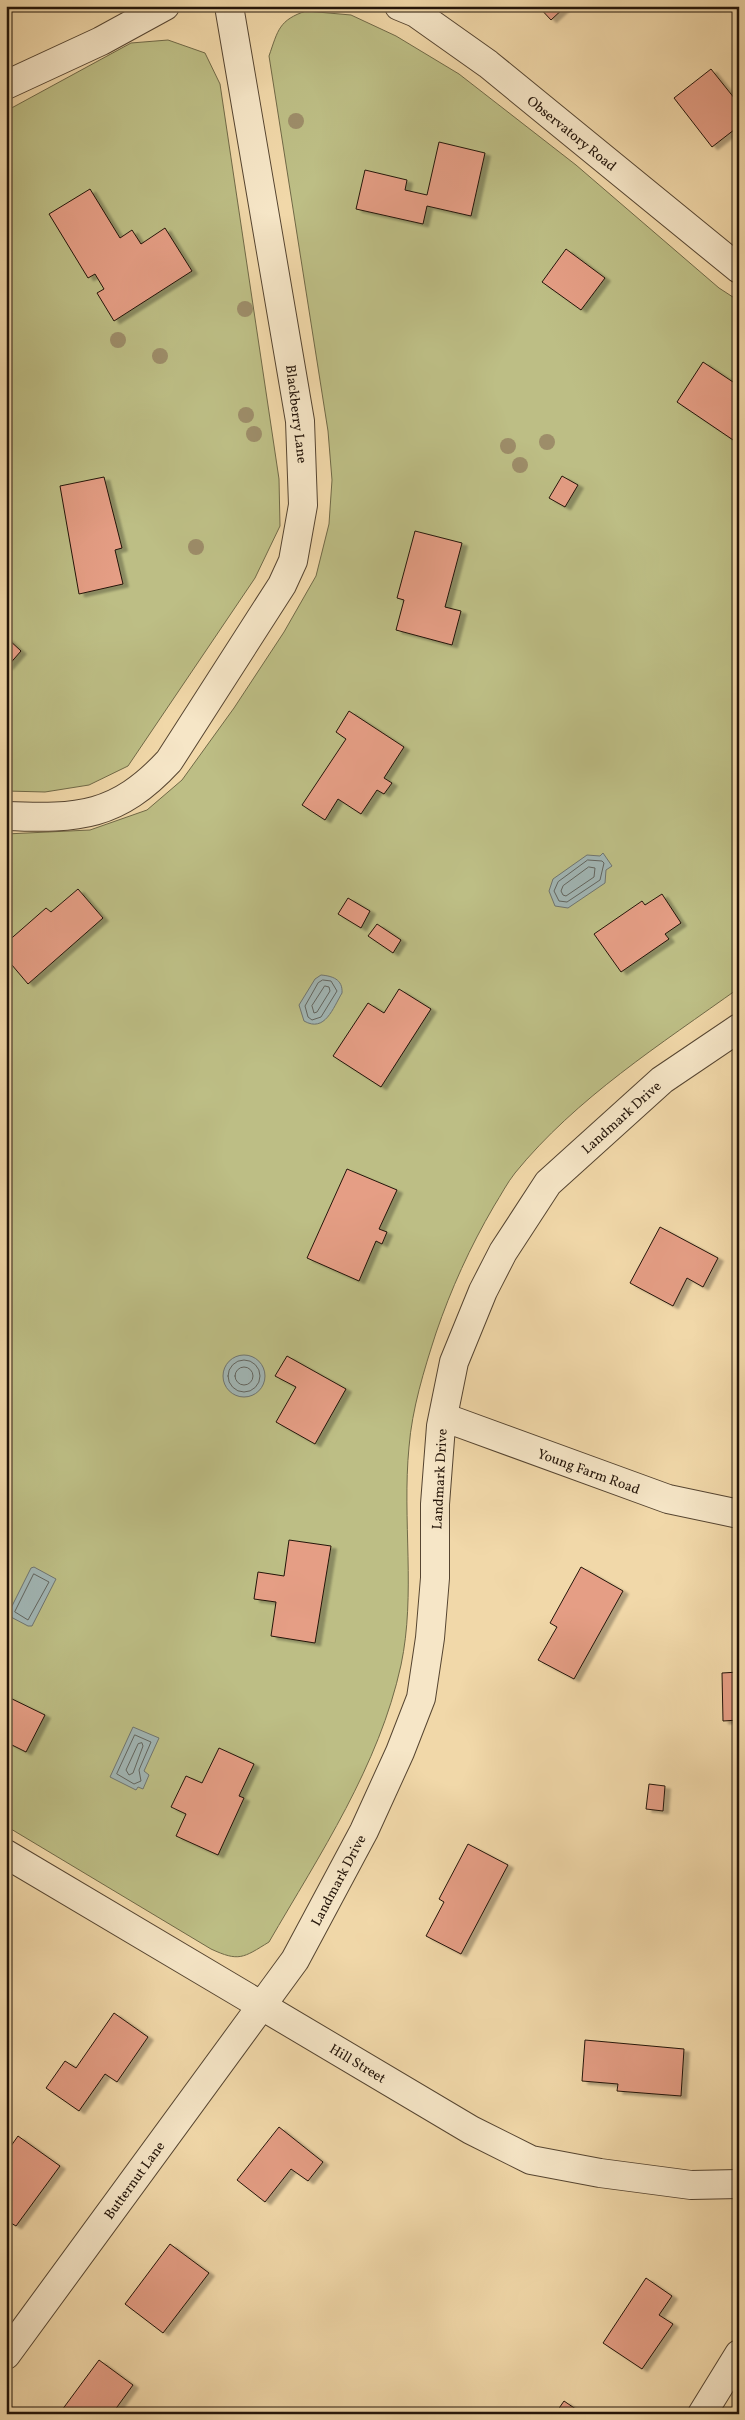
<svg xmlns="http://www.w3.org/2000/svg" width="745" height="2420" viewBox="0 0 745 2420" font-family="Vollkorn,serif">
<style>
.green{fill:#bdbe85;stroke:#706947}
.water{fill:#a1b6b5;stroke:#6f7570}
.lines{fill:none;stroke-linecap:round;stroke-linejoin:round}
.shore{stroke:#62655f;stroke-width:1}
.building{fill:#e59e85;stroke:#231409;filter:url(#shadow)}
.street-casing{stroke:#564531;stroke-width:30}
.street{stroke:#f6e6c7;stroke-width:28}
.tree{fill:#9d8d69}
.labels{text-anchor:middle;stroke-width:5;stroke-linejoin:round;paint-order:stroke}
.street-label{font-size:14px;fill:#231409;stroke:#f6e6c7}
</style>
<defs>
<filter id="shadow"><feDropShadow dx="5.5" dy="3" stdDeviation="1" flood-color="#0004"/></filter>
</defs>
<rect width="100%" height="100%" fill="#f1d8a9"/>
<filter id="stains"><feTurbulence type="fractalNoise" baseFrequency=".004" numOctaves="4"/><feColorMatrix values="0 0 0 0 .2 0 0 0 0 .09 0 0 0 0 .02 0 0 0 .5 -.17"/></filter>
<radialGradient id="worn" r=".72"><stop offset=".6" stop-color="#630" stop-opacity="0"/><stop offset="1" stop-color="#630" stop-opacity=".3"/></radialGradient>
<path class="green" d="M306,11L351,15L396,36L459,74L576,165L719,288L739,301V988C661,1044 576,1098 515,1173C507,1183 501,1195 494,1206C470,1247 451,1289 436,1333C424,1370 412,1409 409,1447C402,1520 416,1594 401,1665C379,1766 320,1854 269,1942C243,1958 239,1962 211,1949L6,1826V834L90,830L147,810L182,780L234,708L284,632L316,576L329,524L332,480L328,431L269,56C278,30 279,20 306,11Z
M168,40L205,53L220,84L279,479L280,526L255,578L128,766L89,785L45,792L6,791V111L131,43Z"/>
<path class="water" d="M603,853L612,866L606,870L605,883L568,908L555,906L549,891L553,879L587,855L600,856Z
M321,975C332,976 343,979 342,993C333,1008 325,1033 304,1021L299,1005L315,979Z
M223 1376a21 21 0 1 1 42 0a21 21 0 1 1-42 0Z
M34,1567L56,1579L32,1626H28L9,1616V1612L31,1568Z
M133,1727L159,1738L144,1771L149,1775L143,1789L138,1787L136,1790L110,1777Z"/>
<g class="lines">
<path class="shore" d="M588,860L602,861L604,863L600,880L567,902L559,901L554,891L558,882Z
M589,867L595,868L594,877L566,896L563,895L561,891L563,886Z
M323,980L331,981L337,991L321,1017L312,1020L308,1017L305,1006L318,983Z
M325,986L329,987L330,991L317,1012L314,1013L312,1006Z
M228 1376a16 16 0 1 1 32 0a16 16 0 1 1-32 0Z
M235 1376a9 9 0 1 1 18 0a9 9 0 1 1-18 0Z
M34,1574L49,1582L28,1620L15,1612Z
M135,1735L151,1742L139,1770L141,1781L134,1784L117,1774Z
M142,1743L143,1746L133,1773L129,1775L126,1770L138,1744Z"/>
</g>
<path class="building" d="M538,6H566L551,20Z
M711,69L739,104V126L712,147L674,98Z
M439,142L485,153L471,216L427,206L423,224L356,209L365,170L407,180L405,190L427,195Z
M90,189L120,238L132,230L141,244L165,228L192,271L114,321L97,293L104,289L95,274L88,278L49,214Z
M566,249L605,278L581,310L542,282Z
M703,362L739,386V444L677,402Z
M562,476L578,485L565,507L549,498Z
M104,477L122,548L115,550L123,584L79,594L60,486Z
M415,531L462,543L445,607L461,611L452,645L396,630L404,600L397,598Z
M7,638L21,651L7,667L6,639Z
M349,711L404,747L384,778L392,783L384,794L377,790L361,814L338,799L325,820L302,805L346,739L336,732Z
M78,889L103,918L28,984L6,958V943L46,908L51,912Z
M662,894L681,923L665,934L669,939L621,972L594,934L642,901L645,905Z
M348,898L370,911L361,928L338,914Z
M377,924L401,940L393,953L368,936Z
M399,989L431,1009L381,1087L333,1056L368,1003L384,1013Z
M347,1169L397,1190L379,1229L387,1232L382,1244L376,1241L359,1281L307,1258Z
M660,1227L718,1258L703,1287L687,1278L673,1306L630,1283Z
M287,1356L346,1389L315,1444L276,1422L296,1387L275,1376Z
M289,1540L331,1546L315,1643L271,1636L276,1602L254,1599L258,1572L284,1576Z
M581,1567L623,1591L574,1679L538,1660L557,1627L550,1623Z
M739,1672V1720L723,1721L722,1673Z
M6,1696L45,1715L26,1752L6,1742Z
M219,1748L254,1764L239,1796L244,1798L218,1855L176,1836L186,1814L171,1807L186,1776L202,1783Z
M649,1784L665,1786L663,1811L646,1809Z
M468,1844L508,1865L461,1954L426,1936L444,1902L439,1899Z
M114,2013L148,2037L117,2082L105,2074L79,2111L46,2088L65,2061L76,2068Z
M585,2040L684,2049L681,2096L617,2091L618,2084L582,2081Z
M279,2127L323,2162L308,2181L291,2169L265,2202L237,2180Z
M18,2136L60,2166L16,2226L6,2220V2153Z
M170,2244L209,2273L163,2333L125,2304Z
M646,2278L672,2296L659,2315L673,2324L642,2369L603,2343Z
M99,2360L133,2385L112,2414H59Z
M564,2401L583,2414H555Z"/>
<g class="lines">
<defs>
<path id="street" d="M399,6L416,13L488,64L739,269
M6,85L101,41L165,6
M6,816C79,819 117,817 169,761L282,585L293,561L303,505L300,421L229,6
M443,1417L668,1499L739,1514
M6,1854L471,2130L531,2160L600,2173L691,2185L739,2184
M6,2355L295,1960L364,1831L400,1752L421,1698L430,1638L435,1578V1504L441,1426L454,1362L483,1291L503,1252L548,1183L662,1080L739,1028
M702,2414L739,2354"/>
</defs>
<use href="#street" class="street-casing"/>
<use href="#street" class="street"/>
</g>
<g class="tree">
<circle cx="296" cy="121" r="8"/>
<circle cx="245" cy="309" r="8"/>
<circle cx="118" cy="340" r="8"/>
<circle cx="160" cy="356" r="8"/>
<circle cx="246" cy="415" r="8"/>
<circle cx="254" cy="434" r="8"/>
<circle cx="547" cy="442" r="8"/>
<circle cx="508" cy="446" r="8"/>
<circle cx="520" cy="465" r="8"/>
<circle cx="196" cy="547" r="8"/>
</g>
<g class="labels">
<g class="street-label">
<text transform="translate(572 133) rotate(39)" y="5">Observatory Road</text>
<text transform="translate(297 414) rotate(83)" y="5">Blackberry Lane</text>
<text transform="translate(621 1117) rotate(-42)" y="5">Landmark Drive</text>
<text transform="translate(589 1471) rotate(20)" y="5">Young Farm Road</text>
<text transform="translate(439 1479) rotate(-87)" y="5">Landmark Drive</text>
<text transform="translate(338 1880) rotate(-62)" y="5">Landmark Drive</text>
<text transform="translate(358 2063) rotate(31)" y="5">Hill Street</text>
<text transform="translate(134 2180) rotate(-54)" y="5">Butternut Lane</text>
</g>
</g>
<rect width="745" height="2420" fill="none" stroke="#f1d8a9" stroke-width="25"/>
<rect x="8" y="8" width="730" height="2405" fill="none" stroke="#231409" stroke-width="2.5"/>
<rect x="12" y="12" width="720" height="2395" fill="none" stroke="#231409"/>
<rect width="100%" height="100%" filter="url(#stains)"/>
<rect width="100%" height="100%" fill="url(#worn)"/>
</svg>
